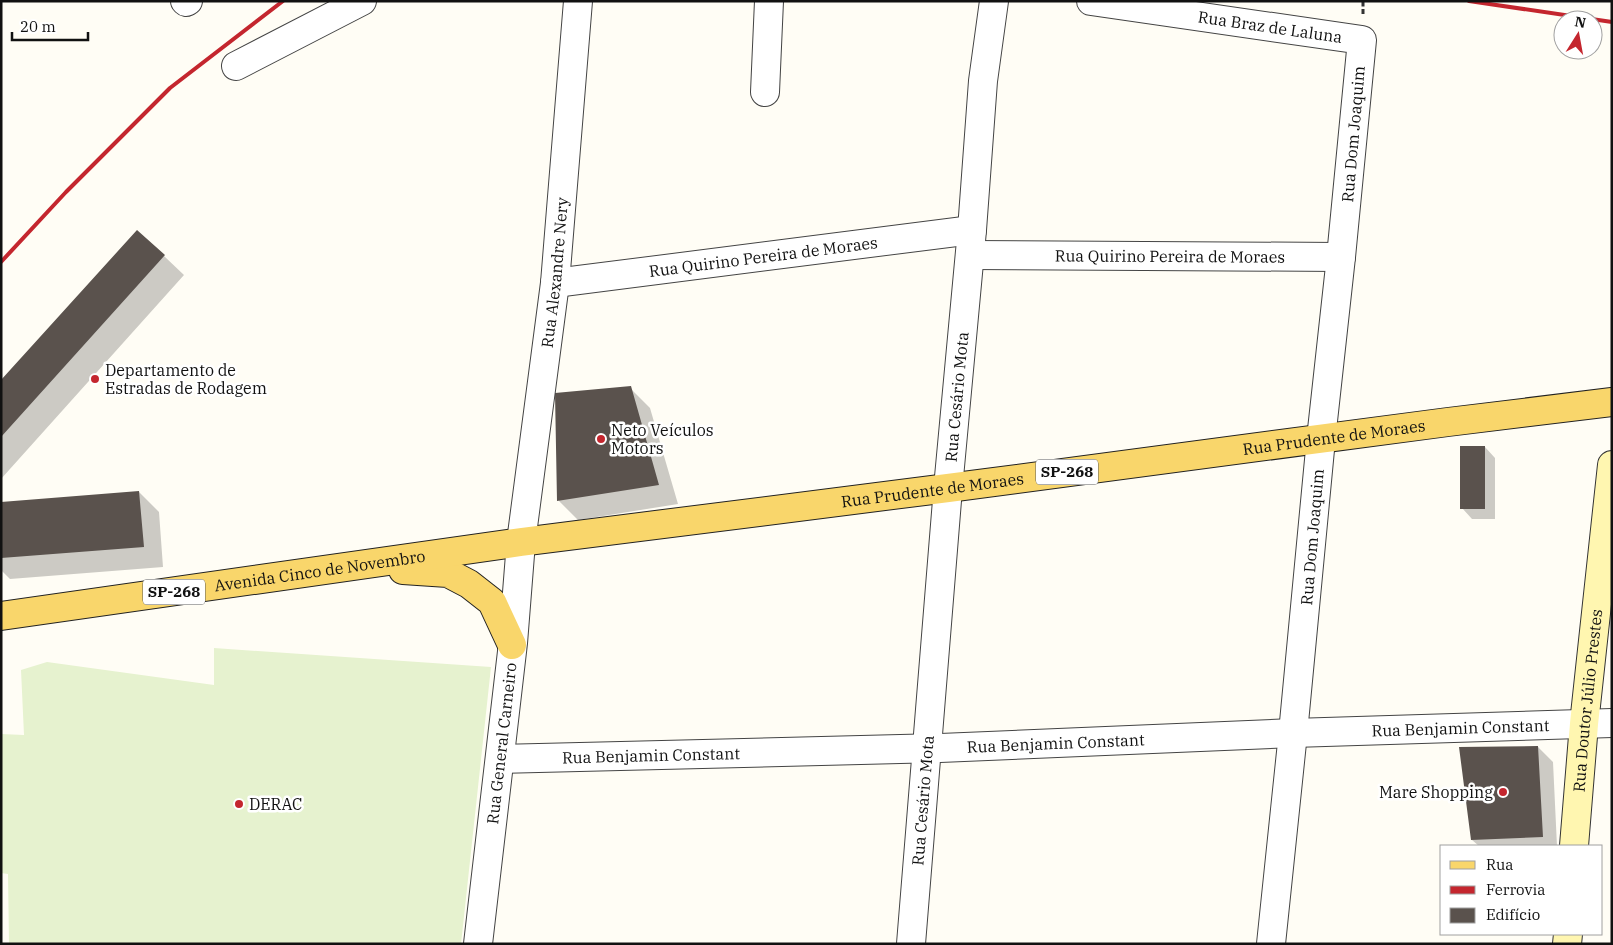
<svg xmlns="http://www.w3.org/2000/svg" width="1613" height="945" viewBox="0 0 1613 945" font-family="'IBM Plex Serif',serif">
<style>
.pitch{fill:#e6f2cf}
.shadow{fill:#0003}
.building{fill:#5a524d}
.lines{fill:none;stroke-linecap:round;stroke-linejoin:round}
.street-casing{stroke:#444;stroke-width:30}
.secondary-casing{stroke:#333;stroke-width:30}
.primary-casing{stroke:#222;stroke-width:30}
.path{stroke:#333;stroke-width:3;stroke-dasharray:5 2.5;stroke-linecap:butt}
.street{stroke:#fff;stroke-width:28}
.secondary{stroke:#fff6b0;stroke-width:28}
.primary{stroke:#f9d66b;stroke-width:28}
.rail{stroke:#c4262e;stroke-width:4}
.poi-dot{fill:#c4262e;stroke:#fff;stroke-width:2}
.labels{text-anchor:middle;stroke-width:5;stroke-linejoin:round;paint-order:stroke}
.shield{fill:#fff;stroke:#585858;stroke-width:1}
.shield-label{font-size:15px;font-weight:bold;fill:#111}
.street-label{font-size:16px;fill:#111;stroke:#fff}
.poi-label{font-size:16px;fill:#111;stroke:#fff;text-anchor:start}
</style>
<rect width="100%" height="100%" fill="#fffdf5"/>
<path class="pitch" d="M214,648L491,667L461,944H9L8,874L1,873V734L24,735L21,670L47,662L214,685Z"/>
<path class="shadow" d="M164,256L184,275L1,479V382Z
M630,388L650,408L678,504L578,520L559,501L556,394Z
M1485,447L1495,458V519H1472L1462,508Z
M139,492L159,512L163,567L10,579L1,570V503Z
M1538,747L1553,762L1557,846H1479L1472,840Z"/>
<path class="building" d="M137,230L165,255L1,437V380Z
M631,386L659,485L557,501L555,393Z
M1460,446H1485V509H1460Z
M139,491L144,547L1,558V502Z
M1538,746L1543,837L1471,840L1459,747Z"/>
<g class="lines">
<defs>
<g id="street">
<path d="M185,1L186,2L188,1"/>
<path id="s1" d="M1091,1L1362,40L1341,257L1321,439L1293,733L1271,944"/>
<path d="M236,66L362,1"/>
<path d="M765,92L769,1"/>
<path id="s2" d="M970,255L1341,257"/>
<path id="s3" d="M555,283L972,230"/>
<path id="s4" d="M500,759L940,748L1293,733L1612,723"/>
<path id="s5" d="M478,944L513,643L521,542L555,283L578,1"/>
<path id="s6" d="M911,944L948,488L972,230L983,81L994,1"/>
</g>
<g id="secondary">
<path id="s7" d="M1574,846L1584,724L1612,465"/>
<path d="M1567,944L1568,934"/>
</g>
<g id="primary">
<path d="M403,570L448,573L469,584L492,602L512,645"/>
<path id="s8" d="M1,616L521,542L948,488L1448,422L1612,402"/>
</g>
</defs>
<use href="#street" class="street-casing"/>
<use href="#secondary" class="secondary-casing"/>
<use href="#primary" class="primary-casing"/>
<path class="path" d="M1363,14V1"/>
<use href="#street" class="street"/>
<use href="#secondary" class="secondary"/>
<use href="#primary" class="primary"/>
<path class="rail" d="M1469,1L1612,22
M1,262L66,192L170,88L283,1"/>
</g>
<g class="poi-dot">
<circle cx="95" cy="379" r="5"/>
<circle cx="601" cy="439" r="5"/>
<circle cx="1503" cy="792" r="5"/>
<circle cx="239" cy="804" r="5"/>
</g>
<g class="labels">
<g class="shield">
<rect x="1036" y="459.5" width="62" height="25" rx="4"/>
<rect x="143" y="579.5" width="62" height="25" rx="4"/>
</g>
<g class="shield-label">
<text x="1067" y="477">SP-268</text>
<text x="174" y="597">SP-268</text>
</g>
<g class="street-label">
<text dy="6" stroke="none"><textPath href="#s1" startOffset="181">Rua Braz de Laluna</textPath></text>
<text transform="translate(1353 134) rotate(-85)" y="6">Rua Dom Joaquim</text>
<text dy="6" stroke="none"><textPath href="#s2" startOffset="200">Rua Quirino Pereira de Moraes</textPath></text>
<text dy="6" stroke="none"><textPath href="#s3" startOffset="210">Rua Quirino Pereira de Moraes</textPath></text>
<text dy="6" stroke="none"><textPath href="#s5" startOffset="676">Rua Alexandre Nery</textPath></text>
<text dy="6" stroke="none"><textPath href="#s6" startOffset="549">Rua Cesário Mota</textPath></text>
<text dy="6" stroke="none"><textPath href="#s8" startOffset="1345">Rua Prudente de Moraes</textPath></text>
<text dy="6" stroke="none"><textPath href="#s8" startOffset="940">Rua Prudente de Moraes</textPath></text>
<text transform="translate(1312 537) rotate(-85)" y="6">Rua Dom Joaquim</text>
<text dy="6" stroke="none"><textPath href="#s8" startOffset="322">Avenida Cinco de Novembro</textPath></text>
<text dy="6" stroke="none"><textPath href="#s7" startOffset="146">Rua Doutor Júlio Prestes</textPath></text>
<text dy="6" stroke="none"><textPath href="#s4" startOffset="961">Rua Benjamin Constant</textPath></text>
<text dy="6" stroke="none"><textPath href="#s5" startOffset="202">Rua General Carneiro</textPath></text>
<text dy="6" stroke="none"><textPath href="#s4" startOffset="556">Rua Benjamin Constant</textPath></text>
<text dy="6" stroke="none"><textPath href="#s4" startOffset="151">Rua Benjamin Constant</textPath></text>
<text dy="6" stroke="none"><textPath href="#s6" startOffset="144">Rua Cesário Mota</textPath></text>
</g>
<g class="poi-label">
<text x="105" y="376">Departamento de<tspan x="105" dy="18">Estradas de Rodagem</tspan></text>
<text x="611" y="436">Neto Veículos<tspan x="611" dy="18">Motors</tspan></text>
<text x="1493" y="798" text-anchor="end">Mare Shopping</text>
<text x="249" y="810">DERAC</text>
</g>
</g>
<rect width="1613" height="945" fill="none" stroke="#111111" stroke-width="5"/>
<rect x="1440" y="845" width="162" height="90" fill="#ffffff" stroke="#a0a0a0"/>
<rect x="1450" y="861" width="25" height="8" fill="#f9d66b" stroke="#a0a0a0"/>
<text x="1486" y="870" font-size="15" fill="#111111">Rua</text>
<rect x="1450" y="886" width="25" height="8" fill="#c4262e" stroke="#a0a0a0"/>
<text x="1486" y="895" font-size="15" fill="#111111">Ferrovia</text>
<rect x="1450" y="908" width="25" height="15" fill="#5a524d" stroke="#a0a0a0"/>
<text x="1486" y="920" font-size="15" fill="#111111">Edifício</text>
<g transform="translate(1578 35) rotate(11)"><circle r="24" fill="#ffffff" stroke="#a0a0a0"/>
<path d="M0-4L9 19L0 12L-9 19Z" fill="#c4262e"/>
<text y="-8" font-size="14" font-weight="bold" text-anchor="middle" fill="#111111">N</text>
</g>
<path d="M12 32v8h76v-8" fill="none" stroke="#111111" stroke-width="2.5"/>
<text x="20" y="32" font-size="15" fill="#111111" stroke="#ffffff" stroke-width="4" paint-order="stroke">20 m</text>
</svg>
